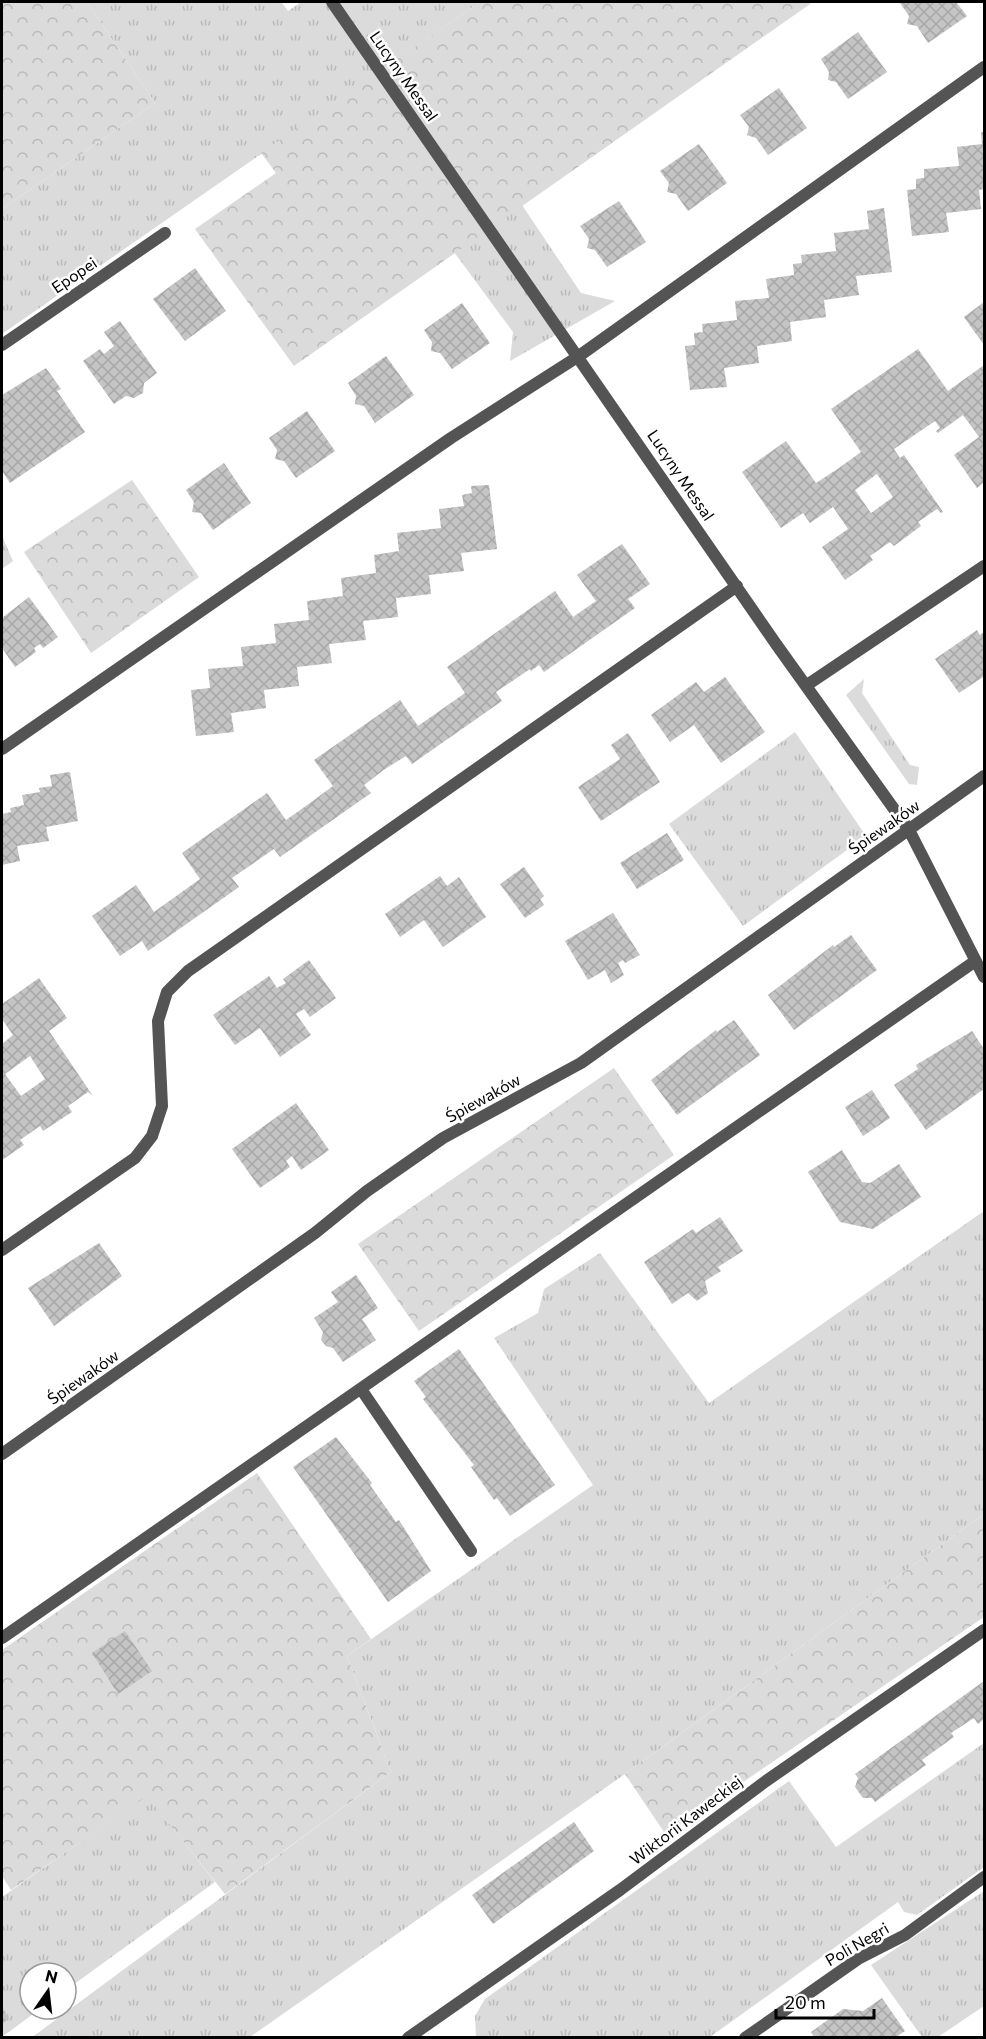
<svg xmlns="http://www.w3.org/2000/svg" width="986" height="2039" viewBox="0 0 986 2039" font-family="Commissioner,sans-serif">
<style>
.grass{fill:url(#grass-tufts)}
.forest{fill:url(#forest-crowns)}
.building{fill:url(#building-cross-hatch);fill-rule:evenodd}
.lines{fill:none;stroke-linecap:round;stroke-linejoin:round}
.service{stroke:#545454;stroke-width:12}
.minor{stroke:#545454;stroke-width:12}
.labels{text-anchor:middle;stroke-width:5;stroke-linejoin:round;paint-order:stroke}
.street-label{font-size:16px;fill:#000;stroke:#fff}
</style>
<defs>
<pattern id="grass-tufts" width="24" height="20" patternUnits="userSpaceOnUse" patternTransform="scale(1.5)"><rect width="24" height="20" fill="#dbdbdb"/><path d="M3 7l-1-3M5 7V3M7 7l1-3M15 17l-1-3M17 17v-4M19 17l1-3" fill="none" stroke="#bababa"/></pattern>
<pattern id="forest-crowns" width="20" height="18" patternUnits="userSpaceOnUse" patternTransform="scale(1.5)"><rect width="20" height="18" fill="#dbdbdb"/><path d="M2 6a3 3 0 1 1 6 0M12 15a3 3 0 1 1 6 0" fill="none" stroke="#bababa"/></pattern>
<pattern id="building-cross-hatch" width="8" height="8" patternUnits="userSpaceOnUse" patternTransform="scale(1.5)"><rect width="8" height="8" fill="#c4c4c4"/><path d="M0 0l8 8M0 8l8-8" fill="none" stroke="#a7a7a7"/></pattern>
</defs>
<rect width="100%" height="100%" fill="#fff"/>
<path class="grass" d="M87,2H281L288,11L301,2H480L2,334V209L155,103Z
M522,205L581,293L615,301L510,361L513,332L454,252Z
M2,536L13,561L2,569Z
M864,679L862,693L910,765L919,767L917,785L909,784L846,695Z
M795,732L866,836L743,926L669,824Z
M984,1211V1514L625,1774L250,2037L31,2038L391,1772L347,1656L593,1485L494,1338L538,1313L544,1289L600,1253L709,1403Z
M984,1743V1867L917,1915L904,1912L898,1902L710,2037H476L475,2016L485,1999L789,1781L836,1847Z
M147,1795L215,1882L66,1990V1973H30V2009H40L2,2037V1897Z
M984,1891V2006L938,2037H922L871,1965Z"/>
<path class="forest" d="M2,2H87L155,103L2,209Z
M480,2H813L294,366L195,229L276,173L261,153Z
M132,480L199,577L91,653L24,552Z
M614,1068L674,1155L419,1331L358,1244Z
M257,1473L371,1639L347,1656L391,1772L225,1894L147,1796L11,1890L2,1876V1650Z
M984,1514V1617L666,1835L625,1774Z"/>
<path class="building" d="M903,2H956L967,16L928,43L917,26L907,24L909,16L900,3Z
M858,32L887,72L848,99L836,82L828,80L829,72L821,59Z
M779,88L807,128L768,155L756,138L747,135L749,127L740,115Z
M981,132H984V189L979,190L981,209L946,213L949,232L912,236L907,190L916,189V179L924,178V169L959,166L957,147L982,144Z
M699,144L727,183L688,211L676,194L667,192L669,183L660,171Z
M619,201L646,242L607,267L595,250L587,248L589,239L580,226Z
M884,208L892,272L856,276L859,295L824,300L826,317L790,322L792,341L757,346L759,363L724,368L727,387L690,390L685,346L695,345L694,333L703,332L702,324L737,320L735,301L769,298L766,279L794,275L793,264L802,263L801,255L836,251L834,233L869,229L867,211Z
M195,268L226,311L185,341L153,299Z
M984,302V345L964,317Z
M462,303L490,343L452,369L440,353L431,351L432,342L424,330Z
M120,321L157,373L144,383L143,393L134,398L126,396L114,404L83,361L100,349L104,354L114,346L104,332Z
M918,349L948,391L984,365V482L977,488L954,455L979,437L963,415L938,433L936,431L940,428L935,421L894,449L900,458L904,455L943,512L941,513L937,509L918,522L921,526L894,546L890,542L870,556L873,560L845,580L822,547L848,529L833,507L810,523L803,513L781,528L742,472L786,441L816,483L839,468L861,452L831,409ZM877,474L893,497L871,513L855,490Z
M386,356L414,395L375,423L364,406L355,404L356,396L348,383Z
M46,368L61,389L57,391L85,432L10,483L2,471V395Z
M307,411L335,451L296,478L284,461L275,459L277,450L269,438Z
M224,463L251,503L213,530L201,513L192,512L194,502L186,490Z
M489,485L497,549L461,553L464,571L429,575L431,594L396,598L398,617L363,621L366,640L329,644L332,663L297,667L299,686L264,690L266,708L231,713L234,732L196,736L191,690L210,688L208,669L243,666L241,647L276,643L274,624L309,620L307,601L343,596L341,578L376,573L374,555L399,551L397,533L441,528L439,509L464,506L462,495L472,493L471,486Z
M622,544L650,584L628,599L635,608L544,672L539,665L531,671L530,669L496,692L502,701L412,764L406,756L385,769L364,785L371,793L280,857L274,849L232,878L239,887L148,951L142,941L120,956L92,916L136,885L154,912L200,879L182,853L267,793L286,820L310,803L333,786L314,760L400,700L418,726L465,693L447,667L555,591L573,617L596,601L577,575Z
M29,597L58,637L43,648L40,644L34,648L36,652L15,667L2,648V618Z
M977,630L980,635L984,632V679L983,677L959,693L935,659Z
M725,677L765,732L721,763L694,725L670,742L651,715L696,682L704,692Z
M628,733L660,782L601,821L578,787L620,759L611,745Z
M70,772L78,821L46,827L49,841L17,846L20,861L2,865V814L11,812L10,808L24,805L22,795L40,792L39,788L52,786L50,775Z
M667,833L684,860L637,889L620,863Z
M524,867L544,896L540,899L544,905L525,918L500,884Z
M440,876L447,886L459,877L486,917L443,947L424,920L400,937L385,914Z
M613,913L640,955L625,963L623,960L618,963L624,975L611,983L605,970L588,980L565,941Z
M851,935L877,970L794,1030L768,995L833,945L834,947Z
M309,960L336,998L310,1017L304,1009L296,1014L311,1035L280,1057L260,1028L235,1045L213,1015L269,976L277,988L286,983L283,979Z
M39,978L67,1018L49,1031L93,1096L88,1092L68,1106L72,1112L43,1131L40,1126L20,1140L24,1145L2,1160V1044L13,1035L2,1019V1004ZM30,1056L45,1079L21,1096L5,1074Z
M734,1020L760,1055L677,1115L651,1080L716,1030L717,1032Z
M972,1031L984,1049V1089L926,1130L894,1085L918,1069L916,1065Z
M872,1090L890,1118L863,1136L845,1107Z
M296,1103L329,1150L301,1170L292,1156L286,1161L290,1167L260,1188L232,1149Z
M842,1150L862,1182L870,1183L899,1164L921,1197L873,1229L840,1222L808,1172Z
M720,1217L743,1251L718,1267L721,1271L705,1281L708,1293L697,1301L688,1293L672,1304L644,1262L693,1229L696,1233Z
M99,1243L122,1276L54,1326L28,1288Z
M356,1275L378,1308L362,1319L376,1340L343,1362L333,1348L326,1346L321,1340L323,1332L314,1318L338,1302L331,1292Z
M459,1349L555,1485L510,1516L497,1498L494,1500L471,1467L474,1465L423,1399L426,1397L414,1381Z
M336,1437L372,1483L370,1485L396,1522L399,1520L431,1571L388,1602L293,1467Z
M125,1631L152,1671L118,1694L92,1653Z
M984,1681V1719L978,1724L974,1718L951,1733L954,1737L922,1760L926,1765L875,1802L872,1798H863L855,1787L858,1778L855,1774Z
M574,1822L594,1851L493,1924L472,1895Z
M882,1998L905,2031L896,2037H814L811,2032L843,2009L863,2011Z
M2,2007L9,2018L2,2024Z"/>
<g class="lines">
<path class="service" d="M361,1389L471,1551"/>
<path class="minor" d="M332,2L776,644L909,830L984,977
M2,345L165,233
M807,685L984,566
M2,749L451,438L579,356L984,67
M2,1250L135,1158L152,1136L162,1106L158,1021L167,992L188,971L737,586
M2,1454L315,1233L367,1191L443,1138L581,1063L984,776
M2,1638L974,962
M408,2038L620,1890L766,1781L984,1630
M745,2038L858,1959L905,1935L984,1877"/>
</g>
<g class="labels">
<g class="street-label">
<text transform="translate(404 76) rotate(55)" y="6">Lucyny Messal</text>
<text transform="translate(74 275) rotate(-34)" y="6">Epopei</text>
<text transform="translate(681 475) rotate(56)" y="6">Lucyny Messal</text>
<text transform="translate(884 827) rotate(-35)" y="6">Śpiewaków</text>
<text transform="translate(483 1098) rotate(-29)" y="6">Śpiewaków</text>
<text transform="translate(83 1377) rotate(-35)" y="6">Śpiewaków</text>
<text transform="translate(686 1820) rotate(-37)" y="6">Wiktorii Kaweckiej</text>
<text transform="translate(857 1944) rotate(-30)" y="6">Poli Negri</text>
</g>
</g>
<rect width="986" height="2039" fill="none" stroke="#000000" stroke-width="6"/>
<g transform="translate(48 1991) rotate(14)"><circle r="28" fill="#ffffff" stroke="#999999" stroke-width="1.5"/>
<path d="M0-4.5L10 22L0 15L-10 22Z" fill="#000000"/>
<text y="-9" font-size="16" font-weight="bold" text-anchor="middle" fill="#000000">N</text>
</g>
<path d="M776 2009v9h98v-9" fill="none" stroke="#000000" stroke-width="3"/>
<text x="785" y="2009" font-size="18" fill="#000000" stroke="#ffffff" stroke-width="4.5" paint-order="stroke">20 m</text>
</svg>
